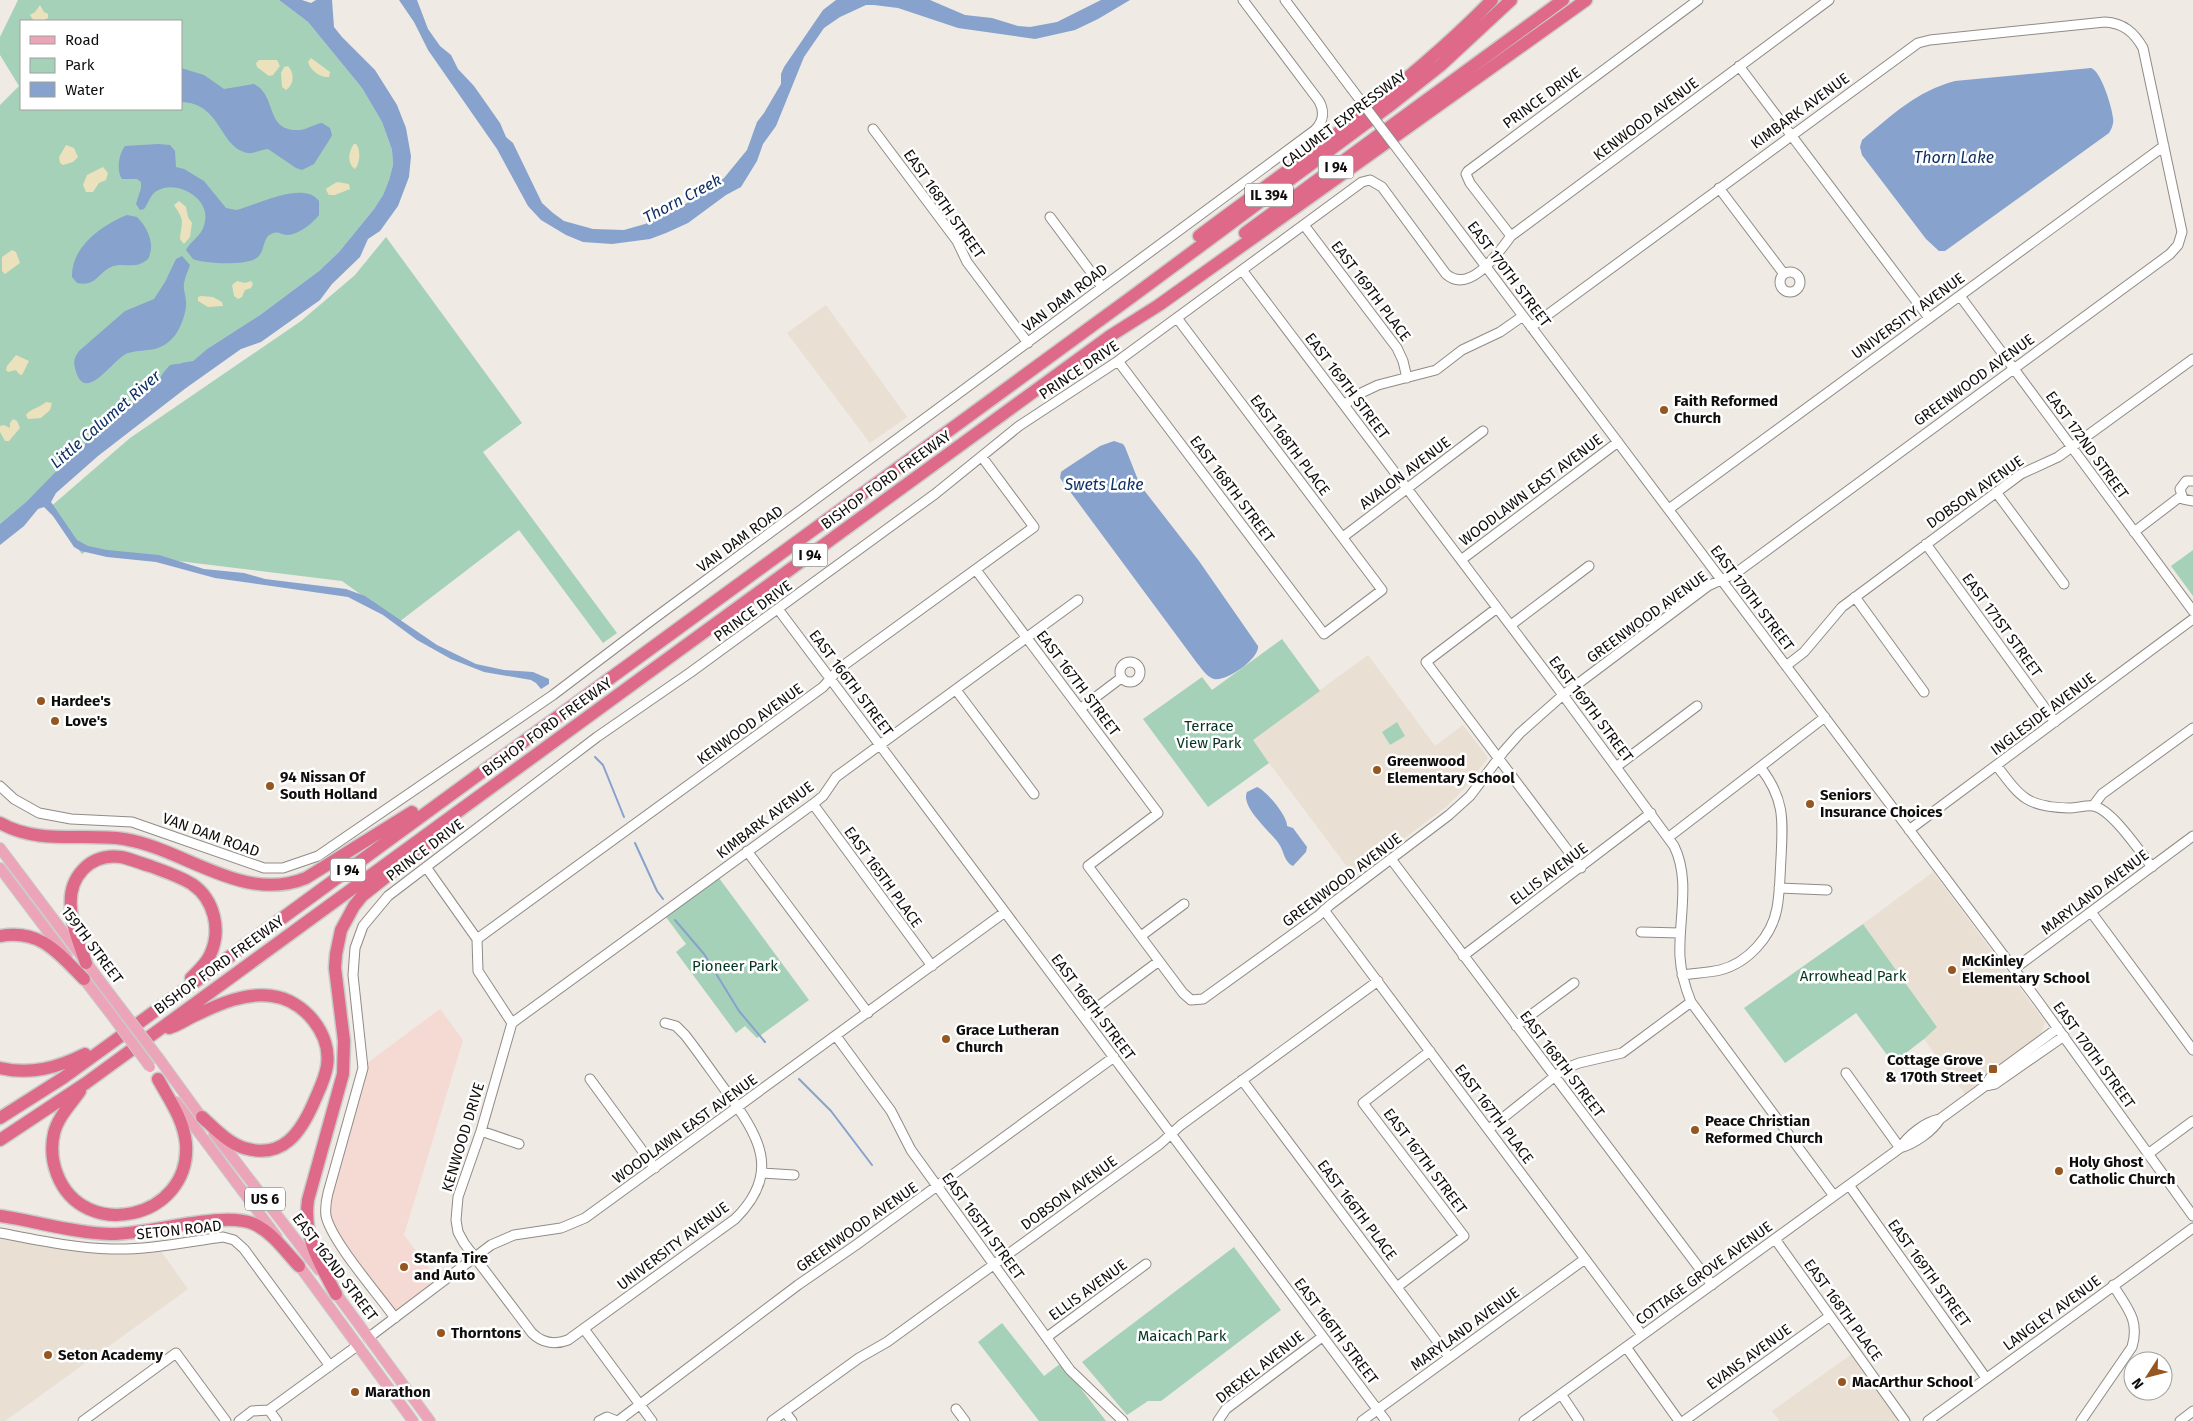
<svg xmlns="http://www.w3.org/2000/svg" width="2193" height="1421" viewBox="0 0 2193 1421" font-family="'Fira Sans',sans-serif">
<style>
.commercial{fill:#f4dad3}
.built{fill:#e9dfd3}
.green{fill:#a5d1b9;fill-rule:evenodd}
.sand{fill:#ebe1bc}
.water{fill:#86a2cd}
.lines{fill:none;stroke-linecap:round;stroke-linejoin:round}
.stream{stroke:#86a2cd;stroke-width:2}
.minor-casing{stroke:#908b86;stroke-width:11}
.major-casing{stroke:#cacaca;stroke-width:12}
.highway-casing{stroke:#cacaca;stroke-width:15}
.minor{stroke:#fff;stroke-width:9}
.major{stroke:#eca5b8;stroke-width:10}
.highway{stroke:#df6989;stroke-width:12}
.minor-bridge-casing{stroke:#908b86;stroke-width:11;stroke-linecap:butt}
.major-bridge-casing{stroke:#cacaca;stroke-width:12;stroke-linecap:butt}
.minor-bridge{stroke:#fff;stroke-width:9}
.major-bridge{stroke:#eca5b8;stroke-width:10}
.poi-dot{fill:#965620;stroke:#fff;stroke-width:2}
.labels{text-anchor:middle;stroke-width:5;stroke-linejoin:round;paint-order:stroke}
.shield{fill:#fff;stroke:#585655;stroke-width:1}
.shield-label{font-size:14px;font-weight:bold;fill:#100e0c}
.street-label{font-size:15px;fill:#100e0c;stroke:#fff}
.poi-label{font-size:15px;font-weight:bold;fill:#100e0c;stroke:#fff;text-anchor:start}
.park-label{font-size:15px;fill:#043421;stroke:#fff}
.water-label{font-size:16px;font-style:italic;fill:#0e3065;stroke:#fff}
</style>
<rect width="100%" height="100%" fill="#efeae4"/>
<path class="commercial" d="M440,1009L463,1040L404,1235L439,1282L397,1313L338,1235L329,1214L332,1188L364,1083L366,1064Z"/>
<path class="built" d="M826,305L907,417L870,443L787,333Z
M1368,655L1435,746L1463,725L1488,758L1464,789L1446,807L1354,876L1252,740Z
M1933,872L2045,1022L2041,1034L2036,1039L1965,1094L1924,1039L1937,1026L1863,924Z
M0,1236L160,1250L188,1289L5,1421H0Z
M1852,1354L1899,1421H1780L1772,1411Z"/>
<path class="green" d="M18,0H279L308,22L362,88L382,122L392,150L393,165L389,180L383,195L374,209L339,252L319,271L260,315L207,349L193,361L188,363H179L163,373L158,383L74,453L26,502L0,524V105L19,86L0,55V37ZM21,21H181V109H21Z
M386,237L522,423L483,452L617,633L603,643L519,530L399,622L342,581L88,550L82,554L48,509L130,438L301,321L355,275Z
M2193,550V596L2171,566Z
M1282,639L1320,691L1253,740L1269,763L1208,807L1143,719L1202,677L1212,690Z
M1397,722L1405,736L1390,745L1382,732Z
M719,878L809,1000L757,1038L745,1026L736,1033L676,952L686,944L666,917Z
M1863,924L1937,1027L1924,1039L1893,1063L1856,1013L1785,1063L1744,1008Z
M1234,1247L1281,1310L1161,1401H1148L1127,1415L1082,1362Z
M1002,1323L1044,1376L1061,1363L1106,1421H1039L978,1342Z"/>
<path class="sand" d="M40,5L44,12L48,14V18L42,21H34L30,15L35,12Z
M311,58L330,72L329,77C320,78 310,70 308,62Z
M259,60H277L280,66L273,75L269,76L257,67L256,63Z
M288,66C294,72 295,84 286,90L282,87L281,73L284,67Z
M354,144H356C361,149 360,164 355,169C347,164 348,151 354,144Z
M66,145L74,148L78,157L73,162L63,165L60,163L59,157Z
M103,167L108,173L106,180L99,183L93,192H86L83,185L87,175Z
M337,182L349,184L350,189L335,195H329L326,190L327,188Z
M179,201L186,207L188,217L192,223L190,237L184,244L180,239C182,219 185,222 174,205Z
M12,250L16,252L20,263L5,274L2,271V257Z
M237,281L245,283L251,281L253,284L251,288L245,290L242,297L238,299L234,296L232,285Z
M201,296L213,297L222,302L223,306L208,307L198,301V297Z
M16,355L29,361L22,375L19,374L16,370L8,372L6,370L7,366Z
M46,402L52,403L50,410L41,418L28,419L26,415C30,409 39,408 46,402Z
M13,419L17,421L20,428L9,441H5L0,432V426L4,425L10,428V423Z"/>
<path class="water" d="M279,0H302L311,3L316,0H332L334,27L342,37L375,70L397,105L406,128L411,156L409,177L398,206L380,231L368,239L360,257L332,284L320,300L261,342L241,349L186,388L98,456L56,493L51,502L77,540L88,546L107,550L159,555L204,569L244,573L265,579L346,589L365,596L437,645L476,664L504,670L533,672L549,679V684L541,689L536,683L531,680L484,672L451,659L417,640L383,615L348,597L215,578L156,562L107,557L81,551L74,547L53,516L44,507L38,509L24,526L0,545V524L26,502L74,453L157,383L163,373L170,365L193,361L207,349L260,315L319,271L339,252L374,209L383,195L389,180L393,165L392,150L382,122L362,88L308,22Z
M399,0H417L428,29L440,46L451,55L458,69L474,86L500,123L506,137L513,143L542,203L553,213L564,221L593,229L624,230L645,224L672,212L707,191L724,178L747,150L757,122L764,113L781,84V74L784,67L823,10L836,0H930L965,15L992,18L1018,26L1030,27L1057,22L1101,0H1130L1098,19L1075,30L1035,39L958,28L898,8L874,5H866L840,17L824,28L804,57L776,126L763,144L757,161L741,187L726,195L688,223L666,233L650,239L612,244L583,242L566,235L541,220L528,206L497,149L428,50L414,22Z
M181,68L204,75L224,89L254,84C278,96 264,132 300,130C308,129 314,124 322,123L330,128L332,135L330,139L314,164L302,170L296,168L268,149C261,149 255,154 248,153C219,148 222,103 181,102Z
M2091,68C2101,71 2112,107 2113,118C2114,123 2112,128 2109,133L1945,251H1939L1926,239L1862,155L1860,147L1862,140C1892,115 1917,91 1955,81Z
M158,144L170,145L175,151L176,167L184,169L204,181L226,208L236,210C257,205 304,180 319,201V215C312,224 299,234 288,235C278,235 279,229 268,236C263,242 264,251 258,257C249,266 205,264 193,259L186,250C192,239 203,236 205,221C210,197 174,178 155,192C150,196 148,204 144,209L140,210L136,204L141,188V182L137,179H122C116,171 119,153 125,146Z
M127,215L137,217C147,227 156,244 148,259C134,271 124,261 111,267C98,273 96,287 77,283L72,277C71,247 102,225 127,215Z
M182,256L190,265C188,271 185,277 184,283C183,290 186,296 186,302C187,311 181,327 176,334C161,354 147,348 128,353C114,357 84,408 75,368C73,360 75,357 79,351L125,311L154,299L165,282L176,259Z
M1114,441L1123,444L1125,447L1140,485L1199,561L1258,646C1260,658 1227,682 1214,679C1207,677 1202,669 1197,663L1060,478L1061,472L1065,469L1100,446Z
M1257,787C1267,791 1288,817 1287,826L1293,828L1307,847L1306,852L1293,866C1284,862 1284,851 1279,844C1271,832 1240,807 1247,792Z"/>
<g class="lines">
<path class="stream" d="M595,757L603,765L624,817
M635,843L657,891L663,899
M675,920L704,954L739,1011L765,1042
M799,1079L831,1111L872,1165"/>
<defs>
<path id="minor" d="M1285,0L1351,88
M1739,66L1929,318
M873,129L957,241L967,262L1028,343
M1408,163L2038,1001L2193,1216
M1719,188L1784,274
M1050,217L1102,287
M1304,225L1397,348L1403,361L1407,378
M1511,236L1470,183L1466,174L1468,171L1698,0
M1242,270L1563,695L1674,846C1691,880 1678,921 1680,957C1681,973 1685,987 1691,1002L1834,1196
M1780 282a10 10 0 1 1 20 0a10 10 0 1 1-20 0Z
M1960,296L2193,611
M1118,361L1324,634L1382,590L1177,318
M1344,405L1359,394L1378,385L1436,370L1462,350L1500,332L1523,316
M2193,481H2186L2180,489L2183,499L2193,501
M1996,492L2064,584
M1669,509L2164,146
M2134,532L2181,496
M1343,537L1483,431
M1926,544L2055,722
M1461,560L1618,442
M976,570L1158,813L1088,866L1183,993L1191,1000L1203,999L1318,916L1330,905L1449,815L1470,796L1504,751L1520,733L1563,695L1708,586L1736,573L2170,254L2178,245L2182,232L2143,48C2134,32 2123,23 2105,22L1930,40L1918,43L1531,327
M1855,597L1924,692
M1497,608L1426,662L1581,868
M778,609L1386,1421
M1511,625L1589,566
M1120 672a10 10 0 1 1 20 0a10 10 0 1 1-20 0Z
M1786,666L1804,652L1842,607L2021,474L2058,457L2193,359
M956,690L1034,794
M1080,709L1121,678
M1997,766C2021,798 2027,807 2069,808C2077,808 2086,805 2093,806C2112,809 2140,852 2152,867
M1616,767L1697,706
M0,786L14,799L39,813L71,819L132,822L264,868H283L318,856L553,695L652,620L1315,130C1323,122 1325,112 1319,101L1243,0
M813,804L932,966
M2093,806L2102,794L2193,728
M1909,830L2193,619
M1669,837L1825,717
M747,851L868,1013
M1391,859L1712,1285
M426,867L477,939L478,971L512,1023
M1779,888L1827,890
M1324,910L1642,1335
M2091,912L2193,1050
M1641,932L1680,933
M1141,936L1184,904
M477,939L823,687L840,668L1034,527L982,457
M1463,956L1651,813
M2014,969L2193,836
M1682,975C1694,973 1707,973 1720,970C1748,963 1772,936 1777,908C1780,892 1780,874 1781,858C1783,820 1785,799 1760,767
M1084,1017L1159,961
M512,1023L481,1131L458,1197L456,1220L458,1232L464,1243L532,1333C542,1343 555,1345 568,1340L735,1219C783,1172 758,1135 726,1091C712,1072 699,1053 685,1035L676,1026L665,1023
M512,1023L813,804L823,796L836,777L1078,600
M1516,1026L1574,983
M836,1036L891,1111L911,1150L1070,1370L1123,1421
M1846,1073L1900,1148
M590,1079L655,1168
M1242,1080L1449,1357
M1985,1086L1990,1078L2058,1028
M1489,1129L1564,1069L1579,1063L1622,1053L1691,1002
M481,1131L519,1144
M1900,1148C1908,1135 1925,1122 1940,1119L1985,1086L1995,1084L2064,1036
M2148,1154L2193,1121
M762,1173L794,1175
M1849,1185L1986,1378
M0,1233C37,1240 74,1248 111,1249C148,1250 186,1242 223,1237L234,1240L244,1249L330,1366
M1775,1239L1905,1421
M1397,1287L1464,1236L1363,1103L1430,1051
M395,1318C378,1294 332,1242 326,1216C325,1208 326,1201 328,1193L363,1068L353,975L355,948L363,926L388,896L597,737L691,672L935,494L1019,426L1118,361L1362,182L1370,180L1382,187L1446,274C1470,295 1498,253 1511,236L1829,0
M584,1329L652,1421
M1047,1337L1146,1264
M368,1338L491,1245L514,1235L561,1228L585,1218L1005,912
M1626,1347L1679,1421
M1561,1394L1579,1421
M956,1409L965,1421
M269,1410L277,1421
M785,1412L792,1421
M83,1421L176,1353L226,1421
M239,1421L252,1411L269,1410L357,1346
M599,1421L607,1417L617,1421
M618,1421L798,1285L856,1245L1114,1057
M772,1421L859,1358L887,1342L1160,1144L1181,1125L1378,981
M1218,1421L1226,1409L1322,1337
M1362,1421L1585,1259
M1524,1421L1900,1148C1914,1144 1932,1132 1940,1119
M1684,1421L1830,1316
M1928,1421L2193,1228
M2081,1421L2132,1347C2140,1320 2127,1308 2113,1285
M2180,1421L2193,1411"/>
<path id="major" d="M0,848L119,1006
M0,868L67,957
M80,974L110,1013
M160,1060L205,1122
M176,1102L277,1237
M214,1133L319,1270
M295,1260L413,1421
M332,1288L430,1421"/>
<path id="highway" d="M1245,233L1563,0
M1199,236C1299,161 1404,90 1492,0
M0,823C39,845 82,833 124,839C185,849 243,904 306,878L412,812
M0,936C41,929 58,953 84,979
M86,963C80,945 72,927 71,908C68,878 89,853 121,857C131,859 140,863 150,866C163,871 179,876 192,884C214,899 222,930 210,955C206,964 198,971 191,978
M169,1028C179,1025 187,1019 196,1015C219,1004 246,992 272,996C304,1000 332,1034 327,1066C325,1079 319,1090 314,1102C301,1132 283,1160 244,1148C228,1143 214,1128 202,1117
M0,1068C31,1075 57,1068 85,1054
M80,1091C71,1104 58,1117 54,1133C51,1146 52,1161 57,1174C83,1243 191,1219 186,1144C184,1120 169,1099 158,1079
M0,1118L63,1078L110,1044L1133,296L1388,107L1441,65L1511,0
M0,1140L86,1083L1110,336L1159,305L1586,0
M0,1216C36,1221 73,1233 110,1234C148,1235 223,1210 254,1224C273,1233 285,1251 299,1266
M336,1294C319,1263 303,1236 308,1200L343,1074L344,1041L335,968L336,954L341,930L354,906L362,896L435,838"/>
</defs>
<use href="#minor" class="minor-casing"/>
<use href="#major" class="major-casing"/>
<use href="#highway" class="highway-casing"/>
<use href="#minor" class="minor"/>
<use href="#major" class="major"/>
<use href="#highway" class="highway"/>
<defs>
<path id="minor-bridge" d="M1351,88L1408,163"/>
<path id="major-bridge" d="M119,1006L160,1060
M110,1013L150,1067"/>
</defs>
<use href="#minor-bridge" class="minor-bridge-casing"/>
<use href="#major-bridge" class="major-bridge-casing"/>
<use href="#minor-bridge" class="minor-bridge"/>
<use href="#major-bridge" class="major-bridge"/>
</g>
<g class="poi-dot">
<circle cx="1664" cy="410" r="5"/>
<circle cx="41" cy="701" r="5"/>
<circle cx="55" cy="721" r="5"/>
<circle cx="1377" cy="770" r="5"/>
<circle cx="270" cy="786" r="5"/>
<circle cx="1810" cy="804" r="5"/>
<circle cx="1952" cy="970" r="5"/>
<circle cx="946" cy="1039" r="5"/>
<rect x="1988" y="1064" width="10" height="10" rx="2.5"/>
<circle cx="1695" cy="1130" r="5"/>
<circle cx="2059" cy="1171" r="5"/>
<circle cx="404" cy="1267" r="5"/>
<circle cx="441" cy="1333" r="5"/>
<circle cx="48" cy="1355" r="5"/>
<circle cx="1842" cy="1382" r="5"/>
<circle cx="355" cy="1392" r="5"/>
</g>
<g class="labels">
<g class="shield">
<rect x="1318.5" y="155.5" width="35" height="23" rx="4"/>
<rect x="1245" y="183.5" width="48" height="23" rx="4"/>
<rect x="792.5" y="543.5" width="35" height="23" rx="4"/>
<rect x="330.5" y="858.5" width="35" height="23" rx="4"/>
<rect x="245" y="1187.5" width="40" height="23" rx="4"/>
</g>
<g class="shield-label">
<text x="1336" y="172">I 94</text>
<text x="1269" y="200">IL 394</text>
<text x="810" y="560">I 94</text>
<text x="348" y="875">I 94</text>
<text x="265" y="1204">US 6</text>
</g>
<g class="street-label">
<text transform="translate(1542 98) rotate(-36)" y="5">PRINCE DRIVE</text>
<text transform="translate(1800 111) rotate(-36)" y="5">KIMBARK AVENUE</text>
<text transform="translate(1344 119) rotate(-37)" y="5">CALUMET EXPRESSWAY</text>
<text transform="translate(1646 119) rotate(-37)" y="5">KENWOOD AVENUE</text>
<text transform="translate(944 204) rotate(55)" y="5">EAST 168TH STREET</text>
<text transform="translate(1509 274) rotate(53)" y="5">EAST 170TH STREET</text>
<text transform="translate(1371 291) rotate(53)" y="5">EAST 169TH PLACE</text>
<text transform="translate(1065 298) rotate(-37)" y="5">VAN DAM ROAD</text>
<text transform="translate(1908 316) rotate(-36)" y="5">UNIVERSITY AVENUE</text>
<text transform="translate(1079 370) rotate(-34)" y="5">PRINCE DRIVE</text>
<text transform="translate(1974 380) rotate(-36)" y="5">GREENWOOD AVENUE</text>
<text transform="translate(1347 386) rotate(53)" y="5">EAST 169TH STREET</text>
<text transform="translate(1290 445) rotate(53)" y="5">EAST 168TH PLACE</text>
<text transform="translate(2087 445) rotate(54)" y="5">EAST 172ND STREET</text>
<text transform="translate(1405 473) rotate(-37)" y="5">AVALON AVENUE</text>
<text transform="translate(886 480) rotate(-36)" y="5">BISHOP FORD FREEWAY</text>
<text transform="translate(1232 489) rotate(53)" y="5">EAST 168TH STREET</text>
<text transform="translate(1531 490) rotate(-37)" y="5">WOODLAWN EAST AVENUE</text>
<text transform="translate(1975 492) rotate(-35)" y="5">DOBSON AVENUE</text>
<text transform="translate(740 539) rotate(-36)" y="5">VAN DAM ROAD</text>
<text transform="translate(1752 598) rotate(53)" y="5">EAST 170TH STREET</text>
<text transform="translate(753 611) rotate(-36)" y="5">PRINCE DRIVE</text>
<text transform="translate(1647 617) rotate(-36)" y="5">GREENWOOD AVENUE</text>
<text transform="translate(2002 625) rotate(54)" y="5">EAST 171ST STREET</text>
<text transform="translate(851 683) rotate(53)" y="5">EAST 166TH STREET</text>
<text transform="translate(1078 683) rotate(53)" y="5">EAST 167TH STREET</text>
<text transform="translate(1591 709) rotate(53)" y="5">EAST 169TH STREET</text>
<text transform="translate(2043 714) rotate(-37)" y="5">INGLESIDE AVENUE</text>
<text transform="translate(750 724) rotate(-36)" y="5">KENWOOD AVENUE</text>
<text transform="translate(547 727) rotate(-36)" y="5">BISHOP FORD FREEWAY</text>
<text transform="translate(765 820) rotate(-37)" y="5">KIMBARK AVENUE</text>
<text transform="translate(211 835) rotate(20)" y="5">VAN DAM ROAD</text>
<text transform="translate(425 850) rotate(-37)" y="5">PRINCE DRIVE</text>
<text transform="translate(1549 874) rotate(-37)" y="5">ELLIS AVENUE</text>
<text transform="translate(883 877) rotate(54)" y="5">EAST 165TH PLACE</text>
<text transform="translate(1342 880) rotate(-37)" y="5">GREENWOOD AVENUE</text>
<text transform="translate(2095 892) rotate(-37)" y="5">MARYLAND AVENUE</text>
<text transform="translate(92 945) rotate(53)" y="5">159TH STREET</text>
<text transform="translate(219 965) rotate(-36)" y="5">BISHOP FORD FREEWAY</text>
<text transform="translate(1093 1007) rotate(53)" y="5">EAST 166TH STREET</text>
<text transform="translate(2094 1055) rotate(54)" y="5">EAST 170TH STREET</text>
<text transform="translate(1562 1064) rotate(53)" y="5">EAST 168TH STREET</text>
<text transform="translate(1494 1114) rotate(53)" y="5">EAST 167TH PLACE</text>
<text transform="translate(685 1129) rotate(-36)" y="5">WOODLAWN EAST AVENUE</text>
<text transform="translate(463 1137) rotate(-73)" y="5">KENWOOD DRIVE</text>
<text transform="translate(1425 1161) rotate(53)" y="5">EAST 167TH STREET</text>
<text transform="translate(1069 1193) rotate(-36)" y="5">DOBSON AVENUE</text>
<text transform="translate(1357 1210) rotate(53)" y="5">EAST 166TH PLACE</text>
<text transform="translate(983 1226) rotate(54)" y="5">EAST 165TH STREET</text>
<text transform="translate(857 1227) rotate(-35)" y="5">GREENWOOD AVENUE</text>
<text transform="translate(179 1230) rotate(-6)" y="5">SETON ROAD</text>
<text transform="translate(673 1246) rotate(-37)" y="5">UNIVERSITY AVENUE</text>
<text transform="translate(335 1267) rotate(53)" y="5">EAST 162ND STREET</text>
<text transform="translate(1704 1273) rotate(-36)" y="5">COTTAGE GROVE AVENUE</text>
<text transform="translate(1929 1273) rotate(54)" y="5">EAST 169TH STREET</text>
<text transform="translate(1088 1290) rotate(-36)" y="5">ELLIS AVENUE</text>
<text transform="translate(1843 1310) rotate(54)" y="5">EAST 168TH PLACE</text>
<text transform="translate(2052 1313) rotate(-36)" y="5">LANGLEY AVENUE</text>
<text transform="translate(1465 1329) rotate(-36)" y="5">MARYLAND AVENUE</text>
<text transform="translate(1336 1331) rotate(53)" y="5">EAST 166TH STREET</text>
<text transform="translate(1749 1357) rotate(-36)" y="5">EVANS AVENUE</text>
<text transform="translate(1260 1367) rotate(-38)" y="5">DREXEL AVENUE</text>
</g>
<g class="poi-label">
<text x="1674" y="406">Faith Reformed<tspan x="1674" dy="17">Church</tspan></text>
<text x="51" y="706">Hardee's</text>
<text x="65" y="726">Love's</text>
<text x="1387" y="766">Greenwood<tspan x="1387" dy="17">Elementary School</tspan></text>
<text x="280" y="782">94 Nissan Of<tspan x="280" dy="17">South Holland</tspan></text>
<text x="1820" y="800">Seniors<tspan x="1820" dy="17">Insurance Choices</tspan></text>
<text x="1962" y="966">McKinley<tspan x="1962" dy="17">Elementary School</tspan></text>
<text x="956" y="1035">Grace Lutheran<tspan x="956" dy="17">Church</tspan></text>
<text x="1983" y="1065" text-anchor="end">Cottage Grove<tspan x="1983" dy="17">&amp; 170th Street</tspan></text>
<text x="1705" y="1126">Peace Christian<tspan x="1705" dy="17">Reformed Church</tspan></text>
<text x="2069" y="1167">Holy Ghost<tspan x="2069" dy="17">Catholic Church</tspan></text>
<text x="414" y="1263">Stanfa Tire<tspan x="414" dy="17">and Auto</tspan></text>
<text x="451" y="1338">Thorntons</text>
<text x="58" y="1360">Seton Academy</text>
<text x="1852" y="1387">MacArthur School</text>
<text x="365" y="1397">Marathon</text>
</g>
<g class="park-label">
<text x="1209" y="731">Terrace<tspan x="1209" dy="17">View Park</tspan></text>
<text x="735" y="971">Pioneer Park</text>
<text x="1853" y="981">Arrowhead Park</text>
<text x="1182" y="1341">Maicach Park</text>
</g>
<g class="water-label">
<text x="1954" y="163">Thorn Lake</text>
<text transform="translate(682 198) rotate(-28)" y="6">Thorn Creek</text>
<text transform="translate(105 419) rotate(-41)" y="6">Little Calumet River</text>
<text x="1104" y="490">Swets Lake</text>
</g>
</g>
<rect x="20" y="20" width="162" height="90" fill="#ffffff" stroke="#9f9f9e"/>
<rect x="30" y="36" width="25" height="8" fill="#eca5b8" stroke="#9f9f9e"/>
<text x="65" y="45" font-size="15" fill="#100e0c">Road</text>
<rect x="30" y="58" width="25" height="15" fill="#a5d1b9" stroke="#9f9f9e"/>
<text x="65" y="70" font-size="15" fill="#100e0c">Park</text>
<rect x="30" y="82" width="25" height="15" fill="#86a2cd" stroke="#9f9f9e"/>
<text x="65" y="95" font-size="15" fill="#100e0c">Water</text>
<g transform="translate(2148 1376) rotate(234)"><circle r="24" fill="#ffffff" stroke="#9f9f9e"/>
<path d="M0-4L9 19L0 12L-9 19Z" fill="#965620"/>
<text y="-8" font-size="14" font-weight="bold" text-anchor="middle" fill="#100e0c">N</text>
</g>
</svg>
